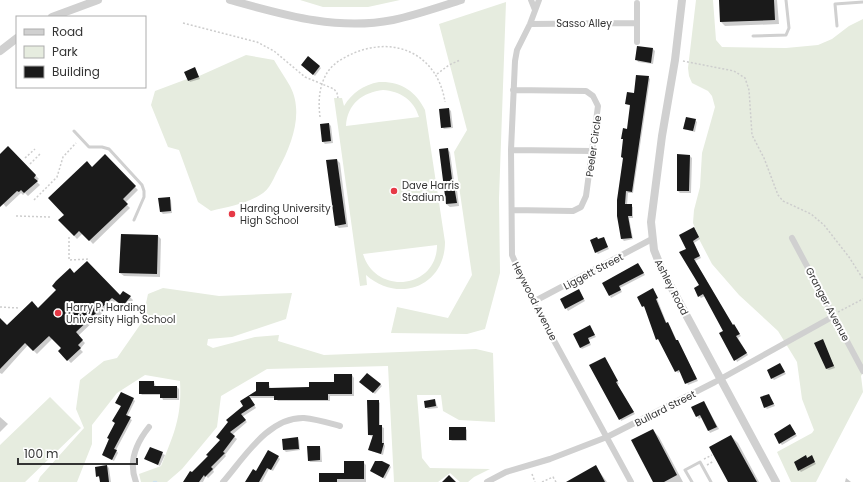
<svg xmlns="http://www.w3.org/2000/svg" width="863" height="482" viewBox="0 0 863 482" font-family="Poppins,sans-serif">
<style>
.green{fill:#e6ecdf;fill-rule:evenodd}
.shadow{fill:#0003}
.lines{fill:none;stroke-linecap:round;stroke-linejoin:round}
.stream{stroke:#cfe2ee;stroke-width:2.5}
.building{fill:#1a1a1a}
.path{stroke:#cdcdcd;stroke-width:1.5;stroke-dasharray:2 2;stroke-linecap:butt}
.service{stroke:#d0d0d0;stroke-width:3}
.minor{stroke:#d0d0d0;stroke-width:6}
.tertiary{stroke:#d0d0d0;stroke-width:8}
.poi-dot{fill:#e63946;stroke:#fff;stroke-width:1.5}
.labels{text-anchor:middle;stroke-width:4;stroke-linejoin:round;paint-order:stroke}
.street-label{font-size:10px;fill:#333;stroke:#fff}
.poi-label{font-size:10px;fill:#333;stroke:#fff;text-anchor:start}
</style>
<rect width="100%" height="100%" fill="#fff"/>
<path class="green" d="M300,0H400L368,7H323Z
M696,0H713L716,40L722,47L786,48L818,45L832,39L849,26L863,19V373L861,376L863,392L816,482H791L777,452L812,433L814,430L802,399L797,362L778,331L739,295L712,264L700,241L693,223L694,210L700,187L702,153L715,107L712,96L708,91L692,83L689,76L688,68Z
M506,2L499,198L500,273L485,329L467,334L391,333L397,307L448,318L472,275L454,152L467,130L439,24Z
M246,55L274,60C279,69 285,77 290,86C304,112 292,144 279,168C274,177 270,190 260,195C246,204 227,207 211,211L198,202L179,150L168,147L151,105L155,91L187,79L188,81Z
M379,82C400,81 416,91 425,110L445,242C445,286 399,304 366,275L367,285L360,286L334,98H342L344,106C352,93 363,85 379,82ZM383,90C400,91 414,100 419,117L346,126C347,104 363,92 383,90ZM437,245C437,289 376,296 363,254Z
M163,288L219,296L292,293L286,319L232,337L208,339L207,345L213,348L255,337L279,335L278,341L324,355L476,349L493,353L495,422L459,420L443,411L441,395H417L422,458L430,468L490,469L474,477L468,482H460L450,473L438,482H394L388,366L267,369L221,396L217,427L182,469L167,482H141L139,474L161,466C174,434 182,417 180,381L145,375L117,393L92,425V444L77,482H38L40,477L84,428L76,409L80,380L104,361L117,358L142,322L148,294Z
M50,397L81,428L25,482H0V445Z"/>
<path class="shadow" d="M720,0H777L779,24L725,26L721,22Z
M639,47L653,49L655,51L653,64L638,62L637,60Z
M309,57L321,68L315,76L302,65Z
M195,69L200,79L190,82L189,80Z
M648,77L650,79L633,193H628L627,205L633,207V218H629L633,239L624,241L622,239L631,106L626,104Z
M449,109L451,111L453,128L444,129L442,127Z
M695,120L697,122L695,132L684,129Z
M329,124L331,126L333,143L325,144L323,142Z
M8,147L39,179L36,181L40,185L28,196L25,193L23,195L21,193L6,207L0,200V156Z
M447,149L450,152L455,188L457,190L459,206L450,207L446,204Z
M105,156L138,190L125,203L130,208L93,244L83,233L77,239L60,221L66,215Z
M690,156L692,158L691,193H680L678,191Z
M337,160L340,163L348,227L339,228L336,225Z
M169,198L171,200L172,213L163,214L161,212Z
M695,230L700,239L694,243L701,258L695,261L733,326L741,336L738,338L748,355L737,362L725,331L705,296L701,298L699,296L700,286L687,249Z
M122,235L158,236L161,239L160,277L124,276L120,273Z
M603,238L609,249L598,254L596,252L598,240Z
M638,264L645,275L620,288L622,292L611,298L610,296Z
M74,274L120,296L130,297L133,300L127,309L115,301L78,336L85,343L80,349L83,352L71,363L59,351L63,348L53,338L37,354L28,345L2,374L0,373V319L7,326L38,309Z
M654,291L667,324L670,326L677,341L679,343L698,381L688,385L681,371L678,373L676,371L646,308L643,306Z
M580,292L585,301L568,311L561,300Z
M590,327L596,337L589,340L591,345L582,349L580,347Z
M822,340L835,368L829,370L827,369Z
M605,358L619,384L617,385L635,414L621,421Z
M780,365L786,374L774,380L772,378Z
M352,375L354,378V396H330V401H278L275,398H250L256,408L242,417L247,422L232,435L237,439L225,455L226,456L213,470L214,472L208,478L206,476L203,482H185L221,441L244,406L241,401L268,383L271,389L310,388L335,383Z
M154,382L156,387H177L179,389V400H163L161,395H142L140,393Z
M363,384H380L382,386L375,394Z
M769,395L775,406L767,409L765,407Z
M133,399L135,401L127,417L132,420L116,450L118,453L114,461L103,455L121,406L117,403Z
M435,400L438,408L428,409L426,407Z
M378,401L380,403V426L384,428V444L385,446L383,455L369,450L373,437L369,435Z
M704,402L719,429L710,433L702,417L699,419L692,408Z
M0,417L8,424L0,432Z
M790,425L797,436L782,445L780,443Z
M465,428L467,430V441H452L450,439Z
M653,430L659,437L683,482H654Z
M731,436L738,443L759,482H729Z
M297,438L299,440L300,450L286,452L284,450Z
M320,447L321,449L322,462H310L309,460Z
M150,448L165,455L160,466L146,459Z
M806,456L808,459H813L816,464L801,472L799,470Z
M278,457L280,459L273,471L269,469L262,482H248L256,472Z
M363,462L366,465V482H320L345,474Z
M389,465L391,467L385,479L371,471Z
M107,466L109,468L111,482H101L100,478L97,476Z
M596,467L607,482H568Z
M846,478L851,482H845Z"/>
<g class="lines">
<path class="stream" d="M154,482H156"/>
</g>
<path class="building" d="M719,0H774L775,20L720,22Z
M637,46L653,48L651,63L635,60Z
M308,56L320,66L313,75L301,65Z
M195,67L199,77L188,81L184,72Z
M636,75L649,76L632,192L626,191L625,204H632V216H628L632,238L621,239L617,216V200L623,158L621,157L623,139H621L623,128L627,129L630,105L625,104L627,92L634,93Z
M449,108L451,127L441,128L439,109Z
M686,117L696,119L693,131L683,129Z
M329,123L331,141L322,142L320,124Z
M8,146L36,175L34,178L38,181L24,193L21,190L19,192L17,191L0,207V154Z
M448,148L453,187L454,186L457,203L446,204L439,149Z
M105,154L136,186L123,199L128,204L89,241L79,231L74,236L58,220L64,215L48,198L87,161L92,167Z
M677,154L690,155L689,191H677Z
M337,159L346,224L335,226L326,160Z
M170,197L171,211L160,212L158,198Z
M694,227L699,237L693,241L700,256L694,259L733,325L734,324L740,334L736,336L747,353L734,361L719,333L723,331L703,294L698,297L694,288L699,285L679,252L686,249L679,235Z
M121,234L158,235L157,274L119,273Z
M597,237L598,239L604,237L608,247L595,253L590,240Z
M87,261L120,295L123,291L131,296L123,306L112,298L76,332L83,340L78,345L81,348L67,361L58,351L61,348L49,336L33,351L25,343L0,369V318L7,325L32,301L38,308L56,290L52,286L56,281L70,268L74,273Z
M638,263L644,273L619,286L621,290L609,296L602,283Z
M653,288L658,298L656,299L666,323L668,322L676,340H678L697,379L685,384L679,370L675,372L658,339L656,340L644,306L642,307L637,297Z
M579,289L584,299L565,309L560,299Z
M590,325L595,335L588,338L590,343L580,348L573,334Z
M823,339L834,366L826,369L814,343Z
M605,357L618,381L616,382L634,412L619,420L589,365Z
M780,363L785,372L771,379L767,370Z
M367,373L381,384L373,393L359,382Z
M334,374H352V394H328V400H274V396H249L255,405L241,414L246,420L230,432L235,436L223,452L225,453L211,467L213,469L205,477L204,475L199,482H183L190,471L192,472L208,456L206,455L220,440L216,437L228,422L226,420L243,406L240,401L256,391V382H269V388L309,387V382H334Z
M139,381H154V386H177V398H160V394H139Z
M121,392L134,398L126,415L131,417L114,449L117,450L112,460L102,455L109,439L107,438L115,423L112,421L121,406L115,403Z
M769,394L774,404L764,408L760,397Z
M435,399L436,406L425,408L424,401Z
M367,400H379V425H382V443H384L381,454L368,450L373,435H368Z
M704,401L717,427L708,431L700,415L696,417L691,407Z
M790,424L796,434L779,444L774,434Z
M449,427H466V440H449Z
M653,429L677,475L664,482H653L631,440Z
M731,435L757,482H728L709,447Z
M298,437L299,449L283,450L282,439Z
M307,446H320V460L308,461Z
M150,447L163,452L158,465L144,459Z
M268,450L279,456L271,470L267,468L259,482H245L253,469L256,471Z
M806,455L807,458L812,455L815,462L798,471L794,462Z
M344,461H364V479H337V482H319V473H344Z
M375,461H382L390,465L383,478L370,471Z
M107,465L109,482H100L99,476L96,477L95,467Z
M596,465L605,482H566Z
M449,475L456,482H442Z"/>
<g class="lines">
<path class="path" d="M183,23L257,42L274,51L305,77L334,89L337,93L338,98
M683,61L734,71L745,78L749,90L752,135L764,158L778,195L783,201L811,214L824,225L849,257L863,279
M437,74L449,65L460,60
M320,117C318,100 319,84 329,70C335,62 345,57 354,53C397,35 438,56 445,102
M25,158L35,149
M30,164L40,154
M34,200L57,177L63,157L76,143
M16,216L50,217
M69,237V260L90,259
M0,307L19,308
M838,312L863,299
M704,459L712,455
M707,465L714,461
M532,474L535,482
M542,482L553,477L556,482"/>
<path class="service" d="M837,26L835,4L863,2
M753,36L786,35L789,28L786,0
M74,131L89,147H102L109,149L142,185L144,191V197L134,220
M692,482L685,470L700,462L711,482"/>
<path class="minor" d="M531,0L535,10
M539,0L530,24L517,50L515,61L511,150L512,255L533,302L631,482
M637,3V42
M531,24L637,23
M511,150L592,151
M512,210L573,211L581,207L586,196L598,106L593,96L586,91L513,90
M792,238L863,371
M533,302L652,239
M136,482C128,462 137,442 149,427
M223,482C244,458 268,417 304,418C316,419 329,423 340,426
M487,482L506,472L550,459L607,437L715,382L834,316"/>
<path class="tertiary" d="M230,0C284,15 337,31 393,20C416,15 439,7 461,0
M682,0L675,60L662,136L651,222L654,250L662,270L776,482
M52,17L98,0
M0,51L17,38"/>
</g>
<g class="poi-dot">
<circle cx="394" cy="191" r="4"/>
<circle cx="232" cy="214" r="4"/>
<circle cx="58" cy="313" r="4"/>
</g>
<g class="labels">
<g class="street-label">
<text x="584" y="27">Sasso Alley</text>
<text transform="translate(593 146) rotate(-82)" y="4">Peeler Circle</text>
<text transform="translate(593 271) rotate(-28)" y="4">Liggett Street</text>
<text transform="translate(672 287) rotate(63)" y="4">Ashley Road</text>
<text transform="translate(535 301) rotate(63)" y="4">Heywood Avenue</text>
<text transform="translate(828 304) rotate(62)" y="4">Granger Avenue</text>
<text transform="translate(665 408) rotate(-27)" y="4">Bullard Street</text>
</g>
<g class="poi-label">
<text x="402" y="189">Dave Harris<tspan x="402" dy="12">Stadium</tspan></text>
<text x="240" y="212">Harding University<tspan x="240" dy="12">High School</tspan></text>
<text x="66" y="311">Harry P. Harding<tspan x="66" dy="12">University High School</tspan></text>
</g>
</g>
<rect x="16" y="16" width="130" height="72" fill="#ffffff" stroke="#adadad"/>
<rect x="24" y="29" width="20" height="6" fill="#d0d0d0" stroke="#adadad"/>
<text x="52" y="36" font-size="12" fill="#333333">Road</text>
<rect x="24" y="46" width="20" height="12" fill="#e6ecdf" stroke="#adadad"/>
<text x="52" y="56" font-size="12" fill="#333333">Park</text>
<rect x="24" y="66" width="20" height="12" fill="#1a1a1a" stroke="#adadad"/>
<text x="52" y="76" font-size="12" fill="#333333">Building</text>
<path d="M18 458v6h119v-6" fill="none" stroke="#333333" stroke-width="2"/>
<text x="24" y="458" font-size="12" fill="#333333" stroke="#ffffff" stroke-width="3" paint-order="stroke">100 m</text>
</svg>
